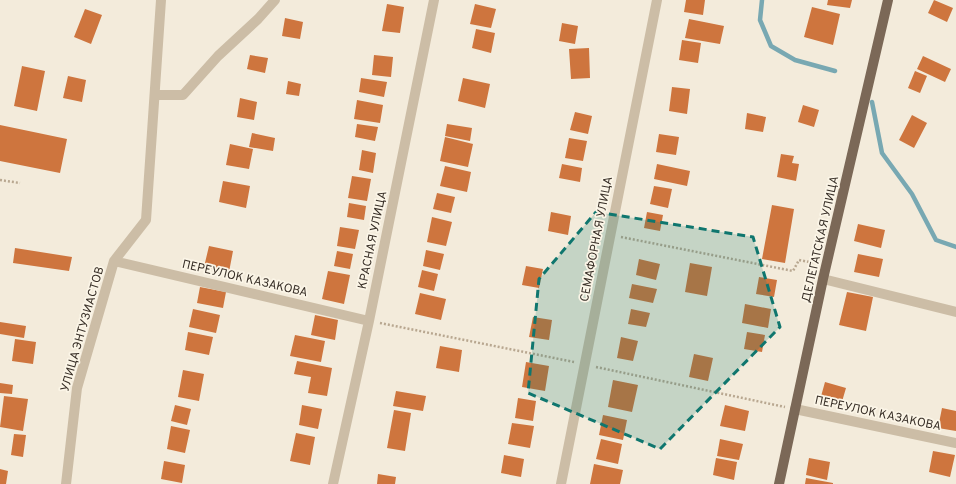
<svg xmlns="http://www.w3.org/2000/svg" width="956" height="484" viewBox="0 0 956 484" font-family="Overpass,sans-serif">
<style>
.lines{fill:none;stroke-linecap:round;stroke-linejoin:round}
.stream{stroke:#78a8b2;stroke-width:4.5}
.building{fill:#ce753e}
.path{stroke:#b8a790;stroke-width:2.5;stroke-dasharray:2 2;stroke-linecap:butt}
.minor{stroke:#ccbda6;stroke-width:10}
.major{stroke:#7b6857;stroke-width:10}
.marked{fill:#0f766e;fill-opacity:0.2;stroke:#0f766e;stroke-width:3;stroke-dasharray:8 5;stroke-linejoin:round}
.labels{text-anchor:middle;stroke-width:3.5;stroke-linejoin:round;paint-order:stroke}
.street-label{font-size:12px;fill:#382f27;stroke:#fbf5e7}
</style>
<rect width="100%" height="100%" fill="#f3ebdb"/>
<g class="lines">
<path class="stream" d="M762,0L760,20L771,46L795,60L835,71
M872,102L882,153L912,194L936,240L956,247"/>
</g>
<path class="building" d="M686,0H705L703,15L684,12Z
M828,0H852L850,8L827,5Z
M934,0L953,8L947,22L928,13Z
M387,4L404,7L400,33L382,31Z
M475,4L496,9L491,28L470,24Z
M812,7L840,14L833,45L804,37Z
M85,9L102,15L91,44L74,37Z
M285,18L303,22L300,39L282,36Z
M689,19L724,26L720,44L685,38Z
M562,23L578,26L575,44L559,41Z
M476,29L495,33L491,53L472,48Z
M682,40L701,43L698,63L679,60Z
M589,48L590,78L571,79L569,49Z
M250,55L268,58L265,73L247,69Z
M374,55L393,57L391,77L372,75Z
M923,56L951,69L945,82L917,69Z
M22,66L45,71L37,111L14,106Z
M915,71L927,76L920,93L908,88Z
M68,76L86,80L82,102L63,98Z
M361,78L387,82L384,97L359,92Z
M463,78L490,84L485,108L458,101Z
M288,81L301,84L299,96L286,94Z
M672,87L690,89L687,114L669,111Z
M240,98L257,102L254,120L237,117Z
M357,100L383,105L380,123L354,119Z
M803,105L819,110L814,127L798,122Z
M575,112L592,116L588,134L570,130Z
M747,113L766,117L763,132L745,129Z
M912,115L927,123L914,148L899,140Z
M357,124L378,127L375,141L355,137Z
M447,124L472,128L470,141L445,136Z
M0,125L67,139L60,173L0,161Z
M252,133L275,138L273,151L249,147Z
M659,134L679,137L676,155L656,152Z
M445,137L473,144L468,167L440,161Z
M569,138L587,141L583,161L565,158Z
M230,144L253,149L249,169L226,165Z
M362,150L376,153L373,173L359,170Z
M781,154L794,156L792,163L799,164L796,181L777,177Z
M562,164L582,168L580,182L559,178Z
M657,164L690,171L687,186L654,179Z
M445,166L471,172L467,192L440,186Z
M352,176L371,179L367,201L348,198Z
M223,181L250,186L246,208L219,202Z
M654,186L672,189L668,208L650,204Z
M437,193L455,197L451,213L433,209Z
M349,203L366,206L364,220L347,217Z
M772,205L794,209L785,263L762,259Z
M551,212L571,216L568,235L548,231Z
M647,212L663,215L660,231L644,228Z
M432,217L452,222L446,246L427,242Z
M858,224L885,230L881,248L854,241Z
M340,227L359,230L355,249L337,246Z
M209,246L233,251L229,272L204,267Z
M15,248L72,257L69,271L13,263Z
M426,250L444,254L440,270L423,266Z
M337,251L353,254L350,269L334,266Z
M858,254L883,259L879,277L854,272Z
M639,259L660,264L656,280L636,275Z
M690,263L712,267L707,296L685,292Z
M526,266L543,269L539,288L522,285Z
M422,270L438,274L434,291L418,287Z
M328,271L350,275L344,304L322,299Z
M759,277L777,280L774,297L756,294Z
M632,284L657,289L653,303L629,298Z
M200,287L226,292L223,308L197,303Z
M847,292L873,297L866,331L839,325Z
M420,293L446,299L441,320L415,314Z
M745,304L771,309L768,328L742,323Z
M193,309L220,315L216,333L189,327Z
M631,309L650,313L646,327L628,324Z
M315,315L338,320L335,340L311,335Z
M533,317L552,320L549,340L529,337Z
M0,322L26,326L24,338L0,334Z
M188,332L213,337L209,355L185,350Z
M747,332L765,335L762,352L744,349Z
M295,335L325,341L321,362L290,356Z
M621,337L638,341L633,361L617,358Z
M15,339L36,342L33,364L12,361Z
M440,346L462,350L459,372L436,368Z
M694,354L713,358L708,381L689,377Z
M297,361L332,368L327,396L308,393L311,377L294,374Z
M526,362L549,366L545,391L522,387Z
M183,370L204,374L199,401L178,397Z
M613,380L638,385L632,412L608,407Z
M825,382L846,388L841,405L820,400Z
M0,383L13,385L12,394L0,393Z
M396,391L426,396L423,411L393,406Z
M4,396L28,399L23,431L0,427Z
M518,398L536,401L533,421L515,418Z
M175,405L191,409L187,425L171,421Z
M302,405L322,409L318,429L299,425Z
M725,405L749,411L745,431L720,426Z
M942,408L956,411V431L938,428Z
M394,410L411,413L405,451L387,448Z
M603,415L627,420L623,440L599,435Z
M512,423L534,426L530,448L508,444Z
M171,426L190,430L185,453L167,449Z
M296,433L315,437L310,465L290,461Z
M14,434L26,435L23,457L11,455Z
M601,439L622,444L618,464L596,459Z
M720,439L743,444L739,460L717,456Z
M933,451L955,455L950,477L929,472Z
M504,455L524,459L521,477L501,473Z
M716,458L737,462L734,480L713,475Z
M809,458L830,462L827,480L806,475Z
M164,461L185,465L182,483L161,479Z
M594,464L623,470L620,484H590Z
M0,469L8,471L6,484H0Z
M378,474L396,477L395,484H377Z
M806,478L833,483V484H805Z"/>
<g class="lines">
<path class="path" d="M0,180L20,183
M621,237L793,271L799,260L814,263
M380,323L574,362
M596,367L785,407"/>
<path class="minor" d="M155,95H183L218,56L258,19L275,0
M114,261L369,321
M823,279L956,312
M795,409L956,443
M66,484L77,388L114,261L146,220L161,0
M333,484L369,321L434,0
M561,484L657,0"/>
<path class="major" d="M779,484L823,279L888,0"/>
</g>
<path class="marked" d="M596,212L753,237L780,327L660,449L528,393L539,279Z"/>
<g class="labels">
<g class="street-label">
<text transform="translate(596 239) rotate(-79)" y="4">СЕМАФОРНАЯ УЛИЦА</text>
<text transform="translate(820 239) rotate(-77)" y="4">ДЕЛЕГАТСКАЯ УЛИЦА</text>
<text transform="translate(372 240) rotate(-78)" y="4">КРАСНАЯ УЛИЦА</text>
<text transform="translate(245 278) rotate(13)" y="4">ПЕРЕУЛОК КАЗАКОВА</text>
<text transform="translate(82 329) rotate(-74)" y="4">УЛИЦА ЭНТУЗИАСТОВ</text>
<text transform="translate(878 413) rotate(12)" y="4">ПЕРЕУЛОК КАЗАКОВА</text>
</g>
</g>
</svg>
